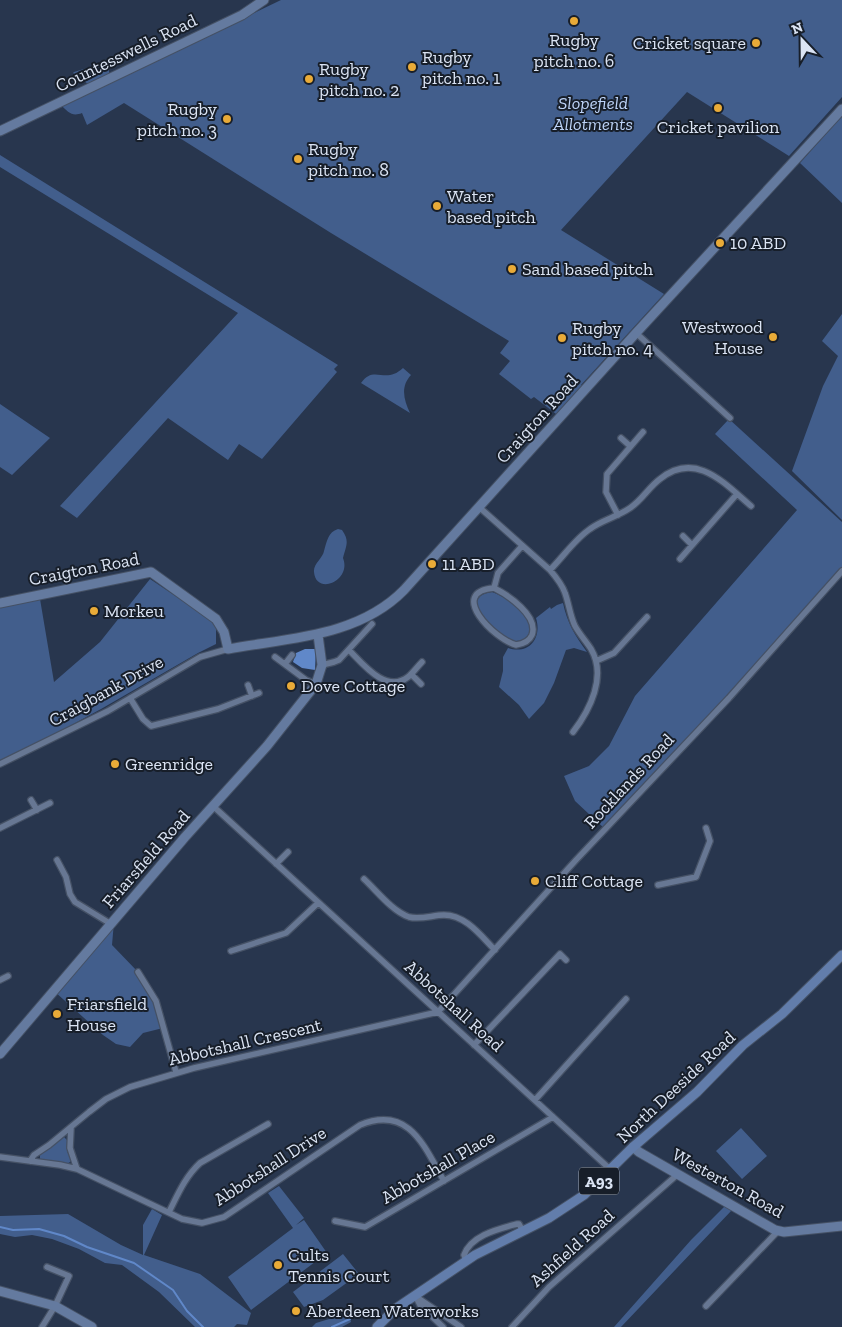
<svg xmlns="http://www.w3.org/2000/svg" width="842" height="1327" viewBox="0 0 842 1327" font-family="'Zilla Slab',serif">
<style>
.green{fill:#425e8c}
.water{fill:#6088c9}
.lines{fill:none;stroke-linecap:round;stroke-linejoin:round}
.stream{stroke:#6088c9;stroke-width:2}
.street-casing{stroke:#455165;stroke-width:8}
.secondary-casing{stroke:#455165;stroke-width:11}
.primary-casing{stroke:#455165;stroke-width:11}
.street{stroke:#677793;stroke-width:5.5}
.secondary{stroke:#647a9f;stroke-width:9}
.primary{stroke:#627dab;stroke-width:9}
.poi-dot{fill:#e9ab38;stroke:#171e29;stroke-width:2}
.labels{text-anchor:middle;stroke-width:4;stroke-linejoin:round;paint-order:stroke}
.shield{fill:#171e29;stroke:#a0a9b7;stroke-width:1}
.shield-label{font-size:16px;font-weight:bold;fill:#dbe4f4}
.poi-label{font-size:18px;fill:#dbe4f4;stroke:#171e29;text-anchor:start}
.street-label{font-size:18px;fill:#dbe4f4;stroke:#171e29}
.park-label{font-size:18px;font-style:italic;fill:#bdd3f7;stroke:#171e29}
</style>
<rect width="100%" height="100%" fill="#28364e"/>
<path class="green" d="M281,0H842V97L789,156L687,92L561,230L664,294L581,385L586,389L560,417L534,397L531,399L499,374L510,361L500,353L509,341L331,233L124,103L87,125L82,113C72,117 68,112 61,105Z
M100,64L109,68V74L88,84L73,73L74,72Z
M842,116V203L800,163Z
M0,155L338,365L334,369L337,372L262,459L239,444L228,460L168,418L77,518L60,506L238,313L0,167Z
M842,314V520L792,471L823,386L838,356L822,341Z
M403,368L411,375C400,387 404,400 410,413L361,383C374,364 385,385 403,368Z
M0,404L50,438L12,475L0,467Z
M729,419L842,522V571L605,829L575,801L564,776L589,766L609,746L635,696L797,510L715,434Z
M338,529L342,530C350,541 346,546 343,558C352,581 316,596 314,572C313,564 323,558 324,551C327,541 328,532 338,529Z
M150,579L204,615L216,626V644L198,653L101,709L0,764V606L40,599L54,682L100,642Z
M492,592C506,597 524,609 529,624C534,637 519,645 509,639C496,631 455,597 492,592Z
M563,603C567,622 575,636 587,652L574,648L566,650L554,683L544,703L529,719L519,705L499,687L503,671V657L508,648C530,655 542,637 536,618L550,607L551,609L557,605Z
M114,922L112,945L138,972L148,987L163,1028L143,1033L130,1047L116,1044L103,1035L54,991Z
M741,1128L767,1156L742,1179L716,1151Z
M64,1137L67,1140V1151L71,1160L70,1162L67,1164L40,1159V1154Z
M279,1186L304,1218L296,1225L304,1220L327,1253L251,1310L228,1277L293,1228L268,1193Z
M725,1206L732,1210L621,1327H614L691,1240Z
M152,1209L162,1215L144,1255L200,1274L251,1313L247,1325L237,1324L234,1327H195L159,1292L122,1265L105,1263L79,1249L52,1239L32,1235L15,1237L0,1234V1216L68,1214L121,1245L143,1255V1225Z
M343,1254L359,1274L323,1300L304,1307L293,1292Z
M349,1313L351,1322L342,1327H312L316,1323Z"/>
<path class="water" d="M305,649H316L315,670L302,668L293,662L296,653Z"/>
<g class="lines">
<path class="stream" d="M0,1227L13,1230L39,1229L64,1236L87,1247L134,1263L173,1290L187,1311L203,1327
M332,1327L350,1319"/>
<defs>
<path id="street" d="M636,333L730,418
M621,438L630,446
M479,507L550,570C556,577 562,584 565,593C569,604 570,616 575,626C580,635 586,641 591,649C607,676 590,710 573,732
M618,515L606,492L607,474L643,432
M683,536L692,545
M680,559L737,494
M550,570C563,557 575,539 590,529C602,520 617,517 630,508C642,500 649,487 660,479C696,450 725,484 751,506
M494,588C508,595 539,616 532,635C529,642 523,644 516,645C494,639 447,592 494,588L498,573L522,546
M349,650C363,664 386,694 408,677C413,673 417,667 422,662
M275,657L306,680L316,684
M596,661L614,653L647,617
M285,664L292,655
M322,665L334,662L339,660L372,624
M411,674L421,684
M248,685L252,696
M130,698L143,719L151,726L218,709L259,693
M0,764L108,711L200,657L228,649
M31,800L37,810
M213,806L611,1170
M0,828L50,803
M57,860L66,877L70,894L75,902L111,924
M276,864L288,852
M364,879C377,891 392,911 409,917C421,920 433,915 444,915C466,915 481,936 495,950
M658,885L696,877L710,841L706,828
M231,951L286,933L318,903
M138,972L156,1001L176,1072
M0,980L8,976
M474,1045L560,954L566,960
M535,1100L626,999
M71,1128L70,1148L77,1169
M0,1157L60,1165L77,1169L182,1219L202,1223L224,1217L360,1125C409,1105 424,1146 444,1181
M30,1161L34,1155L49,1145L89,1112L106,1099L130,1087L194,1068L438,1012L576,860L729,698L842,571
M169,1212C178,1194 185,1177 200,1163L268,1124
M335,1221L365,1227L553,1117
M466,1261L464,1255C471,1235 499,1229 517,1224H519L523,1231
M415,1296L461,1327
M416,1297L420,1305L443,1327
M706,1306L778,1231
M42,1327L55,1306L69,1276L47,1267
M512,1327L549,1287L678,1174"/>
<path id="secondary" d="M0,131L242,15L264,0
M0,603L151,572L216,619L224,632L228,649C288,638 358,637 404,590L636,333L842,109
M0,1054L185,837L267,746L316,684L322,665L318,635
M633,1147L639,1152L775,1230L784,1232L842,1226
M0,1291L55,1306L92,1327"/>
<path id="primary" d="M377,1327L395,1309L475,1255L549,1218L584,1195L633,1147L697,1092L743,1045L782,1014L842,955"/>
</defs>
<use href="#street" class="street-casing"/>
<use href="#secondary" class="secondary-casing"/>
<use href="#primary" class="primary-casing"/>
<use href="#street" class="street"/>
<use href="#secondary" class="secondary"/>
<use href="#primary" class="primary"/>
</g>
<g class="poi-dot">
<circle cx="574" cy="21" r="5"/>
<circle cx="756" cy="43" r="5"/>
<circle cx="412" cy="67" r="5"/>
<circle cx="309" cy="79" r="5"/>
<circle cx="718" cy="108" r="5"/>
<circle cx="227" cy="119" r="5"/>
<circle cx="298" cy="159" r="5"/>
<circle cx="437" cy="206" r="5"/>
<circle cx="720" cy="243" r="5"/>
<circle cx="512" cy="269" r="5"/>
<circle cx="773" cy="337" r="5"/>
<circle cx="562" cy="338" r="5"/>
<circle cx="432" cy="564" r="5"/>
<circle cx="94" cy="611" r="5"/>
<circle cx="291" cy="686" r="5"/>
<circle cx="115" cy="764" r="5"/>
<circle cx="535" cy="881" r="5"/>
<circle cx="57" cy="1014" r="5"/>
<circle cx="278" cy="1265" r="5"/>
<circle cx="296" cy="1311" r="5"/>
</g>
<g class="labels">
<rect class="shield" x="579" y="1167.5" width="40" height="27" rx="4"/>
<g class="shield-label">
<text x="599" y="1187">A93</text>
</g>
<g class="poi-label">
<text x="574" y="46" text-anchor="middle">Rugby<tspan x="574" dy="21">pitch no. 6</tspan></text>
<text x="746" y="49" text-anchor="end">Cricket square</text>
<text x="422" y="63">Rugby<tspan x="422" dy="21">pitch no. 1</tspan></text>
<text x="319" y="75">Rugby<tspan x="319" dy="21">pitch no. 2</tspan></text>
<text x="217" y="115" text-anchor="end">Rugby<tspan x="217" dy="21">pitch no. 3</tspan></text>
<text x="718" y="133" text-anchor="middle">Cricket pavilion</text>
<text x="308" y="155">Rugby<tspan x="308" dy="21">pitch no. 8</tspan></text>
<text x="447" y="202">Water<tspan x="447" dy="21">based pitch</tspan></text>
<text x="730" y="249">10 ABD</text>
<text x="522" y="275">Sand based pitch</text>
<text x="763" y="333" text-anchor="end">Westwood<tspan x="763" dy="21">House</tspan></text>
<text x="572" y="334">Rugby<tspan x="572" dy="21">pitch no. 4</tspan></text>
<text x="442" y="570">11 ABD</text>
<text x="104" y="617">Morkeu</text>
<text x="301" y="692">Dove Cottage</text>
<text x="125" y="770">Greenridge</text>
<text x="545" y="887">Cliff Cottage</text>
<text x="67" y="1010">Friarsfield<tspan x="67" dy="21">House</tspan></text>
<text x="288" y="1261">Cults<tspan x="288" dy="21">Tennis Court</tspan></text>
<text x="306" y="1317">Aberdeen Waterworks</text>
</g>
<g class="street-label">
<text transform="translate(126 53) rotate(-26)" y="6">Countesswells Road</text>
<text transform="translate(537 419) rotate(-48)" y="6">Craigton Road</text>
<text transform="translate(84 569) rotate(-11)" y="6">Craigton Road</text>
<text transform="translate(106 691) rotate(-29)" y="6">Craigbank Drive</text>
<text transform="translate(629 781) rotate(-47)" y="6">Rocklands Road</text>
<text transform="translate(146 859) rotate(-49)" y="6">Friarsfield Road</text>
<text transform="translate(454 1006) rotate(42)" y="6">Abbotshall Road</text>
<text transform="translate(245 1042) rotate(-13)" y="6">Abbotshall Crescent</text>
<text transform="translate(676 1087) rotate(-43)" y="6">North Deeside Road</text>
<text transform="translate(270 1166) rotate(-33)" y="6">Abbotshall Drive</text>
<text transform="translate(438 1167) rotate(-30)" y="6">Abbotshall Place</text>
<text transform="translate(728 1183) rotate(29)" y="6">Westerton Road</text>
<text transform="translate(572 1248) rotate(-42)" y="6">Ashfield Road</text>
</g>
<g class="park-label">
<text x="593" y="109">Slopefield<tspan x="593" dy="21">Allotments</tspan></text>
</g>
</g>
<g transform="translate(802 40) rotate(338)" stroke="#171e29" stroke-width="4" paint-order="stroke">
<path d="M0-4L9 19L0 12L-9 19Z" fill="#dbe4f4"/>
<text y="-8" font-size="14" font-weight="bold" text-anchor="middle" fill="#dbe4f4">N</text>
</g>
</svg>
